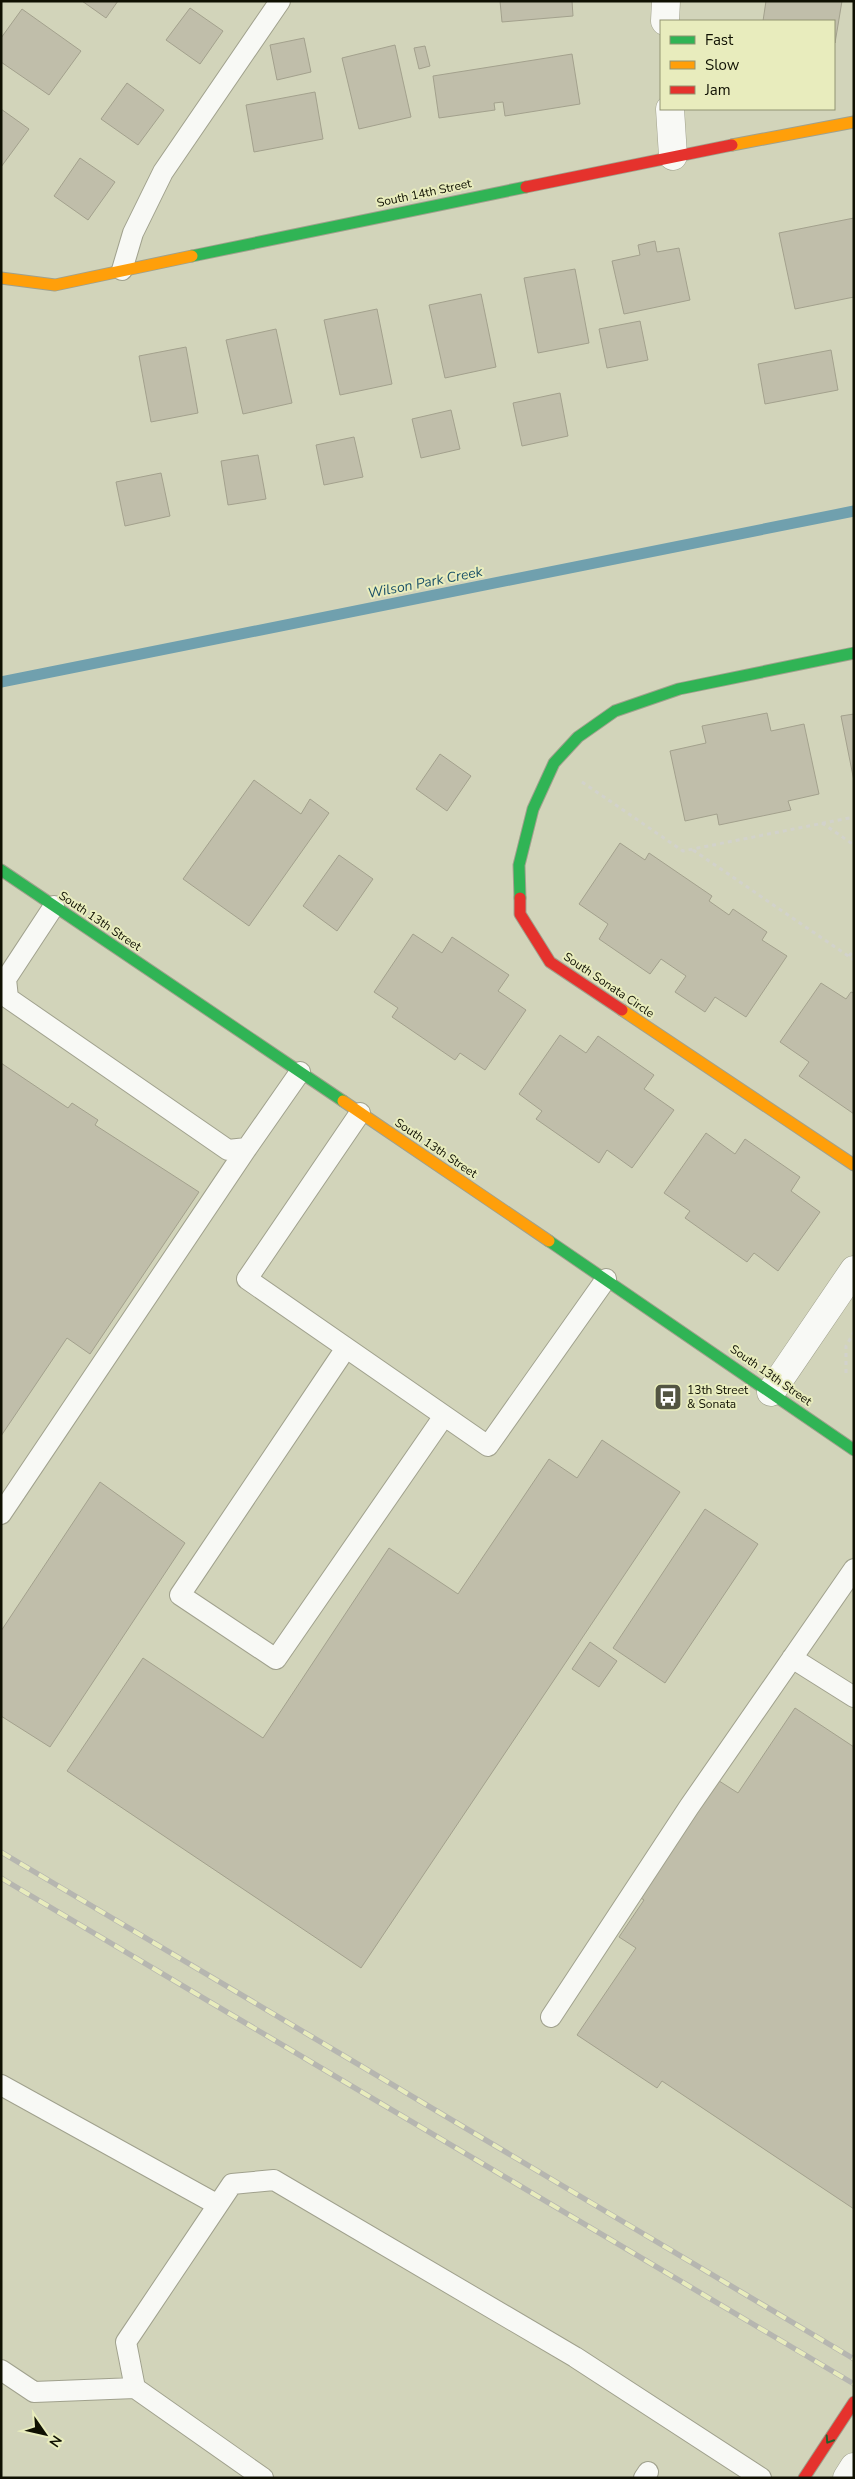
<svg xmlns="http://www.w3.org/2000/svg" width="855" height="2479" viewBox="0 0 855 2479" font-family="'Nunito Sans',sans-serif">
<style>
.lines{fill:none;stroke-linecap:round;stroke-linejoin:round}
.stream{stroke:#70a0ae;stroke-width:11}
.building{fill:#c0beaa;stroke:#a3a18d}
.lane-casing{stroke:#a0a18d;stroke-width:22}
.street-casing{stroke:#a0a18d;stroke-width:29}
.fast-casing{stroke:#a0a18d;stroke-width:13}
.slow-casing{stroke:#a0a18d;stroke-width:13}
.jam-casing{stroke:#a0a18d;stroke-width:13}
.path{stroke:#d2d2cb;stroke-width:3;stroke-dasharray:4 4;stroke-linecap:butt}
.lane{stroke:#f8f9f5;stroke-width:20}
.street{stroke:#f8f9f5;stroke-width:28}
.fast{stroke:#30b455;stroke-width:11}
.slow{stroke:#ff9f0a;stroke-width:11}
.jam{stroke:#e5322d;stroke-width:11}
.rail-casing{stroke:#b6b6b0;stroke-width:5.5}
.rail{stroke:#e8ecbd;stroke-width:4;stroke-dasharray:11;stroke-linecap:butt}
.oneway{stroke:#20622c}
.labels{text-anchor:middle;stroke-width:4;stroke-linejoin:round;paint-order:stroke}
.street-label{font-size:12px;fill:#0f1002;stroke:#e8ecbd}
.poi-label{font-size:12px;fill:#0f1002;stroke:#e8ecbd;text-anchor:start}
.water-label{font-size:14px;font-style:italic;fill:#1a5068;stroke:#e8ecbd}
</style>
<rect width="100%" height="100%" fill="#d2d4ba"/>
<g class="lines">
<path class="stream" d="M1,682L854,511"/>
</g>
<path class="building" d="M82,1H118L106,18Z
M500,1H572L573,16L502,22Z
M766,1H842L835,43L834,21H763Z
M190,8L223,31L200,64L166,40Z
M22,9L81,51L49,95L1,62V38Z
M304,38L311,72L277,80L270,45Z
M395,45L411,117L359,129L342,58Z
M425,46L430,66L419,69L414,48Z
M572,54L580,104L505,116L503,102L494,103L495,110L439,118L433,76Z
M127,83L164,110L138,145L101,119Z
M315,92L323,139L254,152L246,105Z
M1,109L29,129L1,167Z
M80,158L115,182L88,220L54,196Z
M854,218V297L795,309L779,233Z
M655,241L657,252L679,248L690,300L624,314L612,261L640,255L638,245Z
M575,269L589,343L538,353L524,278Z
M481,294L496,367L445,378L429,305Z
M377,309L392,384L340,395L324,320Z
M640,321L648,360L607,368L599,329Z
M276,329L292,403L243,414L226,340Z
M186,347L198,413L151,422L139,356Z
M831,350L838,390L765,404L758,364Z
M560,393L568,436L522,446L513,403Z
M451,410L460,449L421,458L412,419Z
M354,437L363,477L324,485L316,445Z
M258,455L266,499L228,505L221,461Z
M161,473L170,516L125,526L116,482Z
M767,713L771,731L804,724L819,794L788,801L791,810L719,825L717,814L685,821L670,751L706,743L702,726Z
M854,714V781L841,716Z
M440,754L471,776L447,811L416,789Z
M254,780L301,814L310,799L329,813L249,926L183,879Z
M620,843L645,860L649,853L712,896L709,901L729,915L733,909L767,932L762,940L787,956L746,1017L715,997L705,1012L675,992L686,976L661,959L650,974L599,939L608,924L579,904Z
M339,855L373,879L337,931L303,906Z
M413,934L442,953L452,937L509,975L498,991L526,1010L485,1070L460,1053L455,1060L392,1017L398,1008L374,992Z
M821,983L846,999L851,992L854,993V1114L799,1076L809,1062L780,1042Z
M560,1035L586,1053L598,1036L654,1075L644,1089L674,1110L632,1168L607,1150L599,1163L536,1119L542,1111L519,1094Z
M1,1063L68,1108L72,1103L98,1120L95,1125L199,1192L90,1354L67,1338L1,1436Z
M706,1133L735,1154L745,1139L800,1177L791,1191L820,1212L778,1271L754,1253L747,1262L685,1218L690,1211L664,1193Z
M602,1440L680,1492L361,1968L67,1771L143,1658L263,1738L389,1548L458,1594L549,1459L577,1478Z
M100,1482L185,1543L50,1747L1,1716V1631Z
M705,1509L758,1544L665,1683L613,1648Z
M590,1642L617,1661L599,1687L572,1669Z
M795,1708L854,1747V2209L662,2081L657,2088L577,2035L636,1948L619,1937L644,1900L638,1896L716,1779L738,1793Z"/>
<g class="lines">
<defs>
<path id="lane" d="M122,270L133,233L163,172L280,1
M54,906L6,979L8,998L228,1150L247,1148L300,1072
M360,1113L247,1279L488,1446L606,1279
M346,1348L180,1595L276,1659L444,1416
M1,1514L247,1148
M792,1658L854,1697
M551,2017L689,1807L854,1569
M1,2085L218,2205
M1,2370L34,2392L135,2388
M263,2478L135,2388L126,2342L232,2184L274,2180L575,2357L761,2478
M644,2478L648,2472"/>
<path id="street" d="M665,21L666,1
M670,109L673,156
M771,1392L854,1270
M847,2478L854,2467"/>
<path id="fast" d="M192,256L526,187
M1,870L343,1101
M520,898L519,865L533,809L554,763L578,737L615,711L679,689L854,653
M549,1241L854,1450"/>
<path id="slow" d="M732,145L854,122
M1,278L55,285L192,256
M622,1010L854,1165
M343,1101L549,1241"/>
<path id="jam" d="M526,187L732,145
M520,898V914L550,962L622,1010
M804,2478L854,2402"/>
</defs>
<use href="#lane" class="lane-casing"/>
<use href="#street" class="street-casing"/>
<use href="#fast" class="fast-casing"/>
<use href="#slow" class="slow-casing"/>
<use href="#jam" class="jam-casing"/>
<path class="path" d="M582,782L683,851L854,817
M822,823L854,845
M693,850L854,960
M849,956L854,950
M846,1373V1346L854,1332"/>
<use href="#lane" class="lane"/>
<use href="#street" class="street"/>
<use href="#fast" class="fast"/>
<use href="#slow" class="slow"/>
<use href="#jam" class="jam"/>
<defs>
<path id="rail" d="M1,1852L854,2359
M1,1878L854,2384"/>
</defs>
<use href="#rail" class="rail-casing"/>
<use href="#rail" class="rail"/>
</g>
<defs><path id="oneway-chevron" d="M-2-3.5L2.5 0L-2 3.5" fill="none" stroke-width="1.6" stroke-linecap="round" stroke-linejoin="round" transform="scale(1.25)"/></defs>
<use class="oneway" href="#oneway-chevron" transform="translate(829 2440) rotate(123)"/>
<defs>
<symbol id="bus-square" viewBox="-11 -11 22 22"><rect x="-9" y="-9" width="18" height="18" rx="4" fill="#535542" stroke="#e8ecbd"/><path d="M-5-6H5V4H4V6H2V4H-2V6H-4V4H-5ZM-3.5-4V0h7V-4ZM-3.5 1.2v1.5H-2V1.2ZM2 1.2v1.5H3.5V1.2Z" fill="#fff"/></symbol>
</defs>
<g fill-rule="evenodd">
<use href="#bus-square" x="652" y="1381" width="32" height="32"/>
</g>
<g class="labels">
<g class="street-label">
<text transform="translate(424 193) rotate(-12)" y="4">South 14th Street</text>
<text transform="translate(100 921) rotate(34)" y="4">South 13th Street</text>
<text transform="translate(609 985) rotate(34)" y="4">South Sonata Circle</text>
<text transform="translate(436 1148) rotate(34)" y="4">South 13th Street</text>
<text transform="translate(771 1375) rotate(35)" y="4">South 13th Street</text>
</g>
<g class="poi-label">
<text x="687" y="1394">13th Street<tspan x="687" dy="14">&amp; Sonata</tspan></text>
</g>
<g class="water-label">
<text transform="translate(425 582) rotate(-11)" y="5">Wilson Park Creek</text>
</g>
</g>
<rect width="855" height="2479" fill="none" stroke="#0f1002" stroke-width="5"/>
<rect x="660" y="20" width="175" height="90" fill="#e8ecbd" stroke="#919472"/>
<rect x="670" y="36" width="25" height="8" fill="#30b455" stroke="#919472"/>
<text x="705" y="45" font-size="15" fill="#0f1002">Fast</text>
<rect x="670" y="61" width="25" height="8" fill="#ff9f0a" stroke="#919472"/>
<text x="705" y="70" font-size="15" fill="#0f1002">Slow</text>
<rect x="670" y="86" width="25" height="8" fill="#e5322d" stroke="#919472"/>
<text x="705" y="95" font-size="15" fill="#0f1002">Jam</text>
<g transform="translate(45 2434) rotate(124)" stroke="#e8ecbd" stroke-width="4" paint-order="stroke">
<path d="M0-4L9 19L0 12L-9 19Z" fill="#0f1002"/>
<text y="-8" font-size="14" font-weight="bold" text-anchor="middle" fill="#0f1002">N</text>
</g>
</svg>
